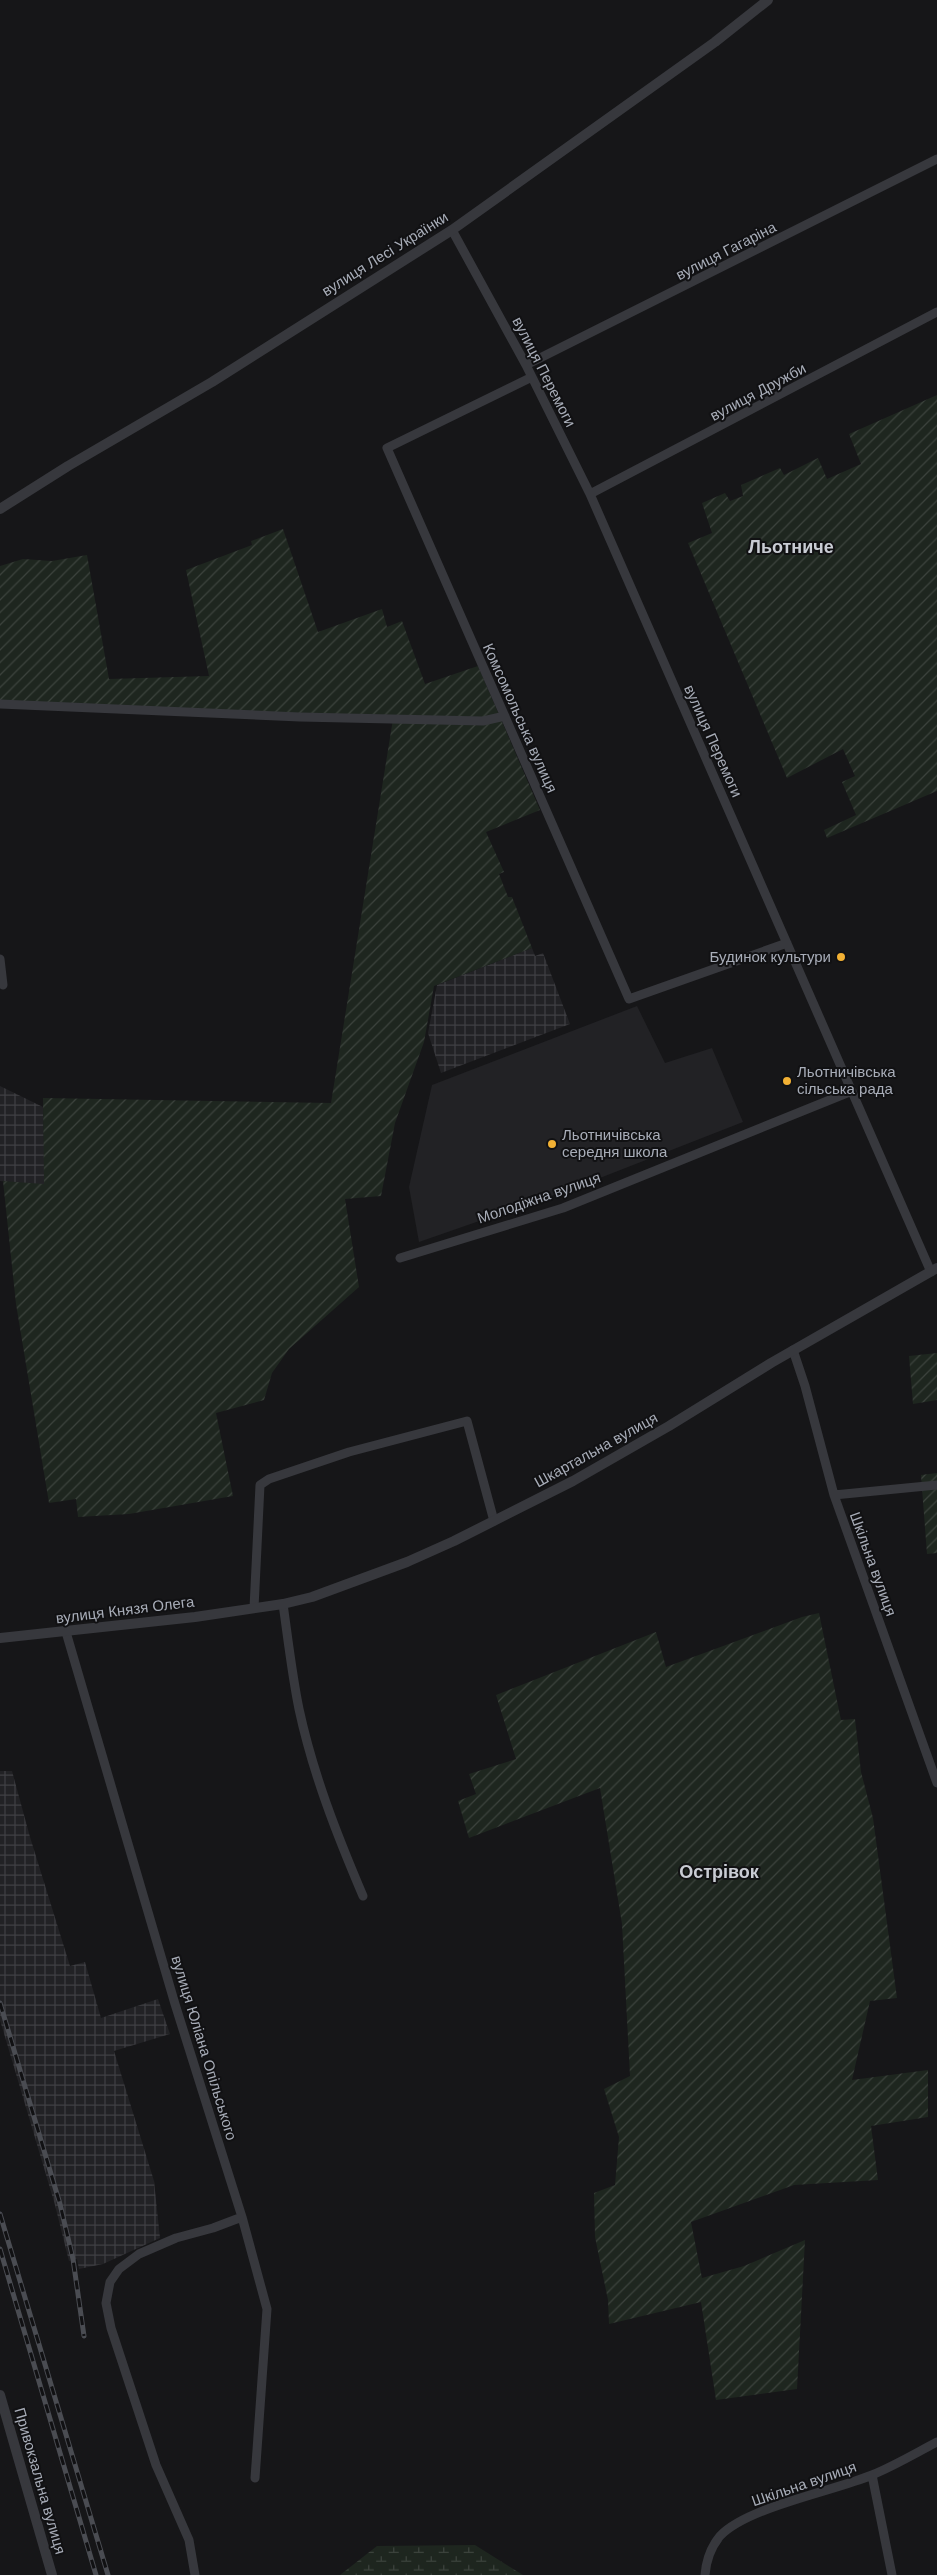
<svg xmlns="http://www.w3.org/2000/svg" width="937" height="2575" viewBox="0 0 937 2575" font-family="Helvetica,sans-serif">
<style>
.built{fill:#222225}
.industrial{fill:url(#industrial-grid)}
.wetland{fill:url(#wetland-marsh)}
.garden{fill:url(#garden-furrows)}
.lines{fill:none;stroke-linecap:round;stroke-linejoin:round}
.minor{stroke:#37383d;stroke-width:9}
.tertiary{stroke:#37383d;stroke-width:10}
.rail-casing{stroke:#4a4c52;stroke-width:5}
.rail{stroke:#111113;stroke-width:3;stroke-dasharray:9;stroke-linecap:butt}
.poi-dot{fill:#f2b134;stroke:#111113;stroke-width:2}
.labels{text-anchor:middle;stroke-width:4;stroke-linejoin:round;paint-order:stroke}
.street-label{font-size:15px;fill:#a8adb8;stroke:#111113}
.poi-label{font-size:15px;fill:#a8adb8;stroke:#111113;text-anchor:start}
.quarter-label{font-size:18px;font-weight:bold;fill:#c9ccd4;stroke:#111113}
</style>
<defs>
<pattern id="industrial-grid" width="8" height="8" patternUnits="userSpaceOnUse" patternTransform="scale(1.25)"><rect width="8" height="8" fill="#222225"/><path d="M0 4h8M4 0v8" fill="none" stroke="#3f3f43"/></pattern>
<pattern id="wetland-marsh" width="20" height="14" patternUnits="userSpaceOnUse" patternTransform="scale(1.25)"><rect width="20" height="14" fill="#1e261f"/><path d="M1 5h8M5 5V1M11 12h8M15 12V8" fill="none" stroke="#3c433d"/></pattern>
<pattern id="garden-furrows" width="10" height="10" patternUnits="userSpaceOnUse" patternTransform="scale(1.25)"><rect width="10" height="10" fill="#1e261f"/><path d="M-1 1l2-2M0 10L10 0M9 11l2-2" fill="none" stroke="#3c433d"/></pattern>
</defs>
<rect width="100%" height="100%" fill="#161618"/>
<path class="built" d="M637,1006L665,1063L712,1048L743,1122L582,1185L419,1242L409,1187L432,1085Z"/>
<path class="industrial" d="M532,948L535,956L543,953L570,1024L441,1073L428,1033L437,985Z
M0,1086L43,1107L45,1185L0,1181Z
M0,1771H12L30,1837L70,1966L85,1962L101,2018L158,1999L170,2034L114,2051L154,2181L160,2238L103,2264L79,2269L77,2259L69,2261L55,2205L0,2020Z"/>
<path class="wetland" d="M475,2545L523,2575H340L377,2546Z"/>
<path class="garden" d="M937,395V791L827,838L824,830L856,815L842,782L855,776L843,749L787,778L688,543L712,533L702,503L725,493L730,501L743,496L741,485L780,468L784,475L818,458L827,479L861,464L849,434Z
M283,529L318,632L382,609L387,627L402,621L425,684L478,666L540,810L486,832L504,872L499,874L508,897H512L532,948L434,986L424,1042L395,1123L381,1196L345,1199L359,1287L289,1349L272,1373L264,1400L216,1413L233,1496L129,1514L78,1517L76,1499L49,1503L16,1304L3,1181L44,1184L43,1098L331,1103L393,719L0,704V566L23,559L52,561L87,555L109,679L209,676L186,570L252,545L251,541Z
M937,1353V1400L913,1404L909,1356Z
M937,1473V1553L927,1554L921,1475Z
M819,1613L841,1720L855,1719L861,1772L873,1818L897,1998L870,2001L852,2080L928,2070V2117L871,2126L878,2180L794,2185L691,2222L702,2278L744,2266L805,2240L797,2389L716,2400L701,2302L609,2324L608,2300L595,2237L594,2193L615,2185L619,2137L604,2089L630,2076L622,1924L600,1788L469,1838L458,1801L476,1794L469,1774L516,1759L496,1695L656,1632L666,1667L802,1617Z"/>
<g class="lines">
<path class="minor" d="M452,230L526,365L590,494L931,1272
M526,365L937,159
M532,377L387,448L629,999L787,943
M590,494L937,312
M0,704L300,717L483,721L505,716
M0,959L3,985
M400,1258L563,1208L852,1091
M793,1350L805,1386L834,1495L937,1783
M834,1495L937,1485
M283,1604C288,1639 292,1675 299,1709C313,1774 337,1835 363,1896
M254,1608L260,1485L269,1479L349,1452L467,1421L494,1521
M66,1632L175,2004L242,2217L267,2309L255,2478
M872,2475L892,2575
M195,2575L189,2540L156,2465L111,2328L106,2303L110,2282L119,2269L139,2254L176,2238L213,2228L242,2217
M705,2575C706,2562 711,2547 720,2536C747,2507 834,2491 872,2475C894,2466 916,2453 937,2442"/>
<path class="tertiary" d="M0,509L68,466L212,382L452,230L715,42L768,0
M0,1638L195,1617L283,1604L312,1597L407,1562L454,1541L573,1481L669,1426L771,1363L937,1268
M0,2395L52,2575"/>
<defs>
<path id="rail" d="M0,2003L60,2204L73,2259L84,2336
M0,2214L108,2575
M0,2249L96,2575"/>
</defs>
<use href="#rail" class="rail-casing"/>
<use href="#rail" class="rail"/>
</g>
<g class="poi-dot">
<circle cx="841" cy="957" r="5"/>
<circle cx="787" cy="1081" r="5"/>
<circle cx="552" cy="1144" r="5"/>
</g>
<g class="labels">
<g class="street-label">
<text transform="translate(726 251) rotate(-27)" y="5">вулиця Гагаріна</text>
<text transform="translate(385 254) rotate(-32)" y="5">вулиця Лесі Українки</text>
<text transform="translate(544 372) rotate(63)" y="5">вулиця Перемоги</text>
<text transform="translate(758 392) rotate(-28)" y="5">вулиця Дружби</text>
<text transform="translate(520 718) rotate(66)" y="5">Комсомольська вулиця</text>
<text transform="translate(713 741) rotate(66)" y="5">вулиця Перемоги</text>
<text transform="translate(539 1198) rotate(-19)" y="5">Молодіжна вулиця</text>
<text transform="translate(596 1450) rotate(-29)" y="5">Шкартальна вулиця</text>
<text transform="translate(873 1564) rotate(70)" y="5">Шкільна вулиця</text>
<text transform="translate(125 1610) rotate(-7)" y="5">вулиця Князя Олега</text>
<text transform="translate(204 2048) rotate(73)" y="5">вулиця Юліана Опільського</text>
<text transform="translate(40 2481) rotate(74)" y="5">Привокзальна вулиця</text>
<text transform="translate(804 2484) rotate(-19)" y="5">Шкільна вулиця</text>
</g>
<g class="poi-label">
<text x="831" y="962" text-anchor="end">Будинок культури</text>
<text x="797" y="1077">Льотничівська<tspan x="797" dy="17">сільська рада</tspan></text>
<text x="562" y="1140">Льотничівська<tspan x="562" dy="17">середня школа</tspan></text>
</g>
<g class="quarter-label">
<text x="791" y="553">Льотниче</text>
<text x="719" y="1878">Острівок</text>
</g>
</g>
</svg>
